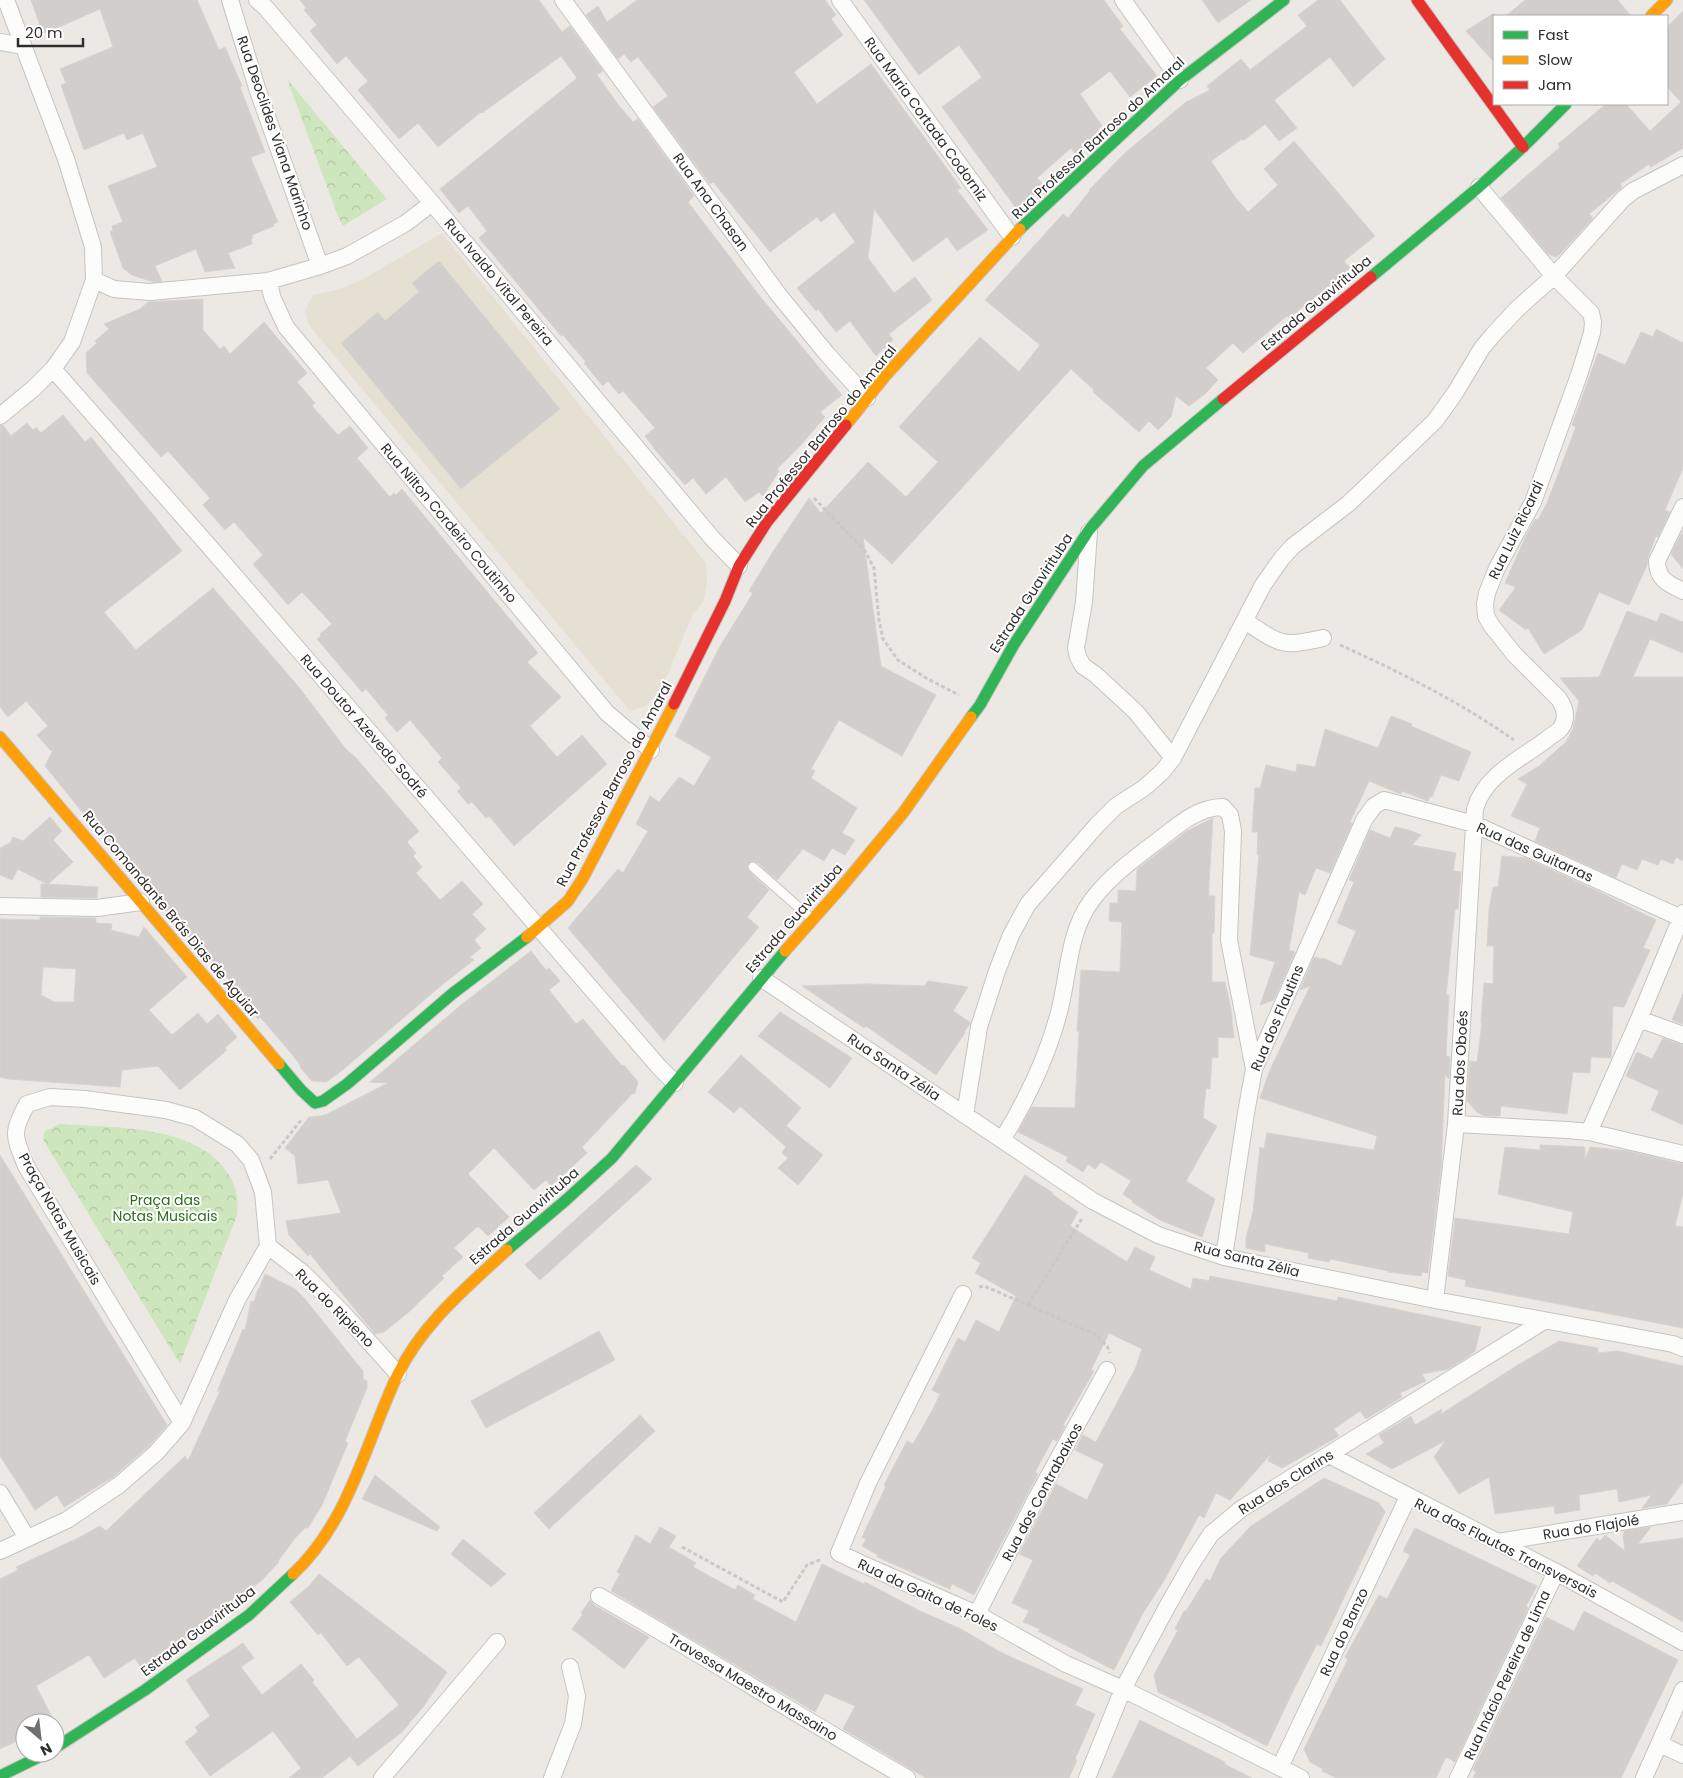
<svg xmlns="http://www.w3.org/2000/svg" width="1683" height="1778" viewBox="0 0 1683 1778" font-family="Poppins,sans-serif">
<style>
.education{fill:#e6e0d3}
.park{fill:url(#park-crowns)}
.building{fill:#d1cecb;stroke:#d7d4d0;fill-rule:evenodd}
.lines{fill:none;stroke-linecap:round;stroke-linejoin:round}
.lane-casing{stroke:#c5c4c5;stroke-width:11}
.street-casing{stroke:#c5c4c5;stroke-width:18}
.fast-casing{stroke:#c5c4c5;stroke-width:13}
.slow-casing{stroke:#c5c4c5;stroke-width:13}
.jam-casing{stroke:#c5c4c5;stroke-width:13}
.path{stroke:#c9c9c8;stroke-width:3;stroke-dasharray:4 2.5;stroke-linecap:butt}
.lane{stroke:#fcfcfb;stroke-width:9}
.street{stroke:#fcfcfb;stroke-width:16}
.fast{stroke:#30b455;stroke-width:11}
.slow{stroke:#ff9f0a;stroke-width:11}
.jam{stroke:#e5322d;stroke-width:11}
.labels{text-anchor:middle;stroke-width:4;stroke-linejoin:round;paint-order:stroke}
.street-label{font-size:14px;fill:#2e2e2e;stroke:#fff}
.park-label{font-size:14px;fill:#2c6e1b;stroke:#fff}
</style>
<defs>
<pattern id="park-crowns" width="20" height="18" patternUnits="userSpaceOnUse" patternTransform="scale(1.25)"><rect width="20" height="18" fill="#cee6be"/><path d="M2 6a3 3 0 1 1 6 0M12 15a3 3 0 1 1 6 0" fill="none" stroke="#b1c6a4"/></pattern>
</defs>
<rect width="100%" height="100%" fill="#ece8e4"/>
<path class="education" d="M442,233L706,563L707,582L704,600L692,616L662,688L646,706L630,711L308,324L305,310L313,295L341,289L367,277Z"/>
<path class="park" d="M287,79L387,199L343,226L338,216Z
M60,1124C113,1128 198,1124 229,1175C237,1188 239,1201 237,1215L180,1364L44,1141L43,1137L45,1131Z"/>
<path class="building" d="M31,0H197L219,50L225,47L242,86L240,87L265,152L251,157L252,161L278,222L273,224L274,226L252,235L253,238L251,239L252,244L228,253L235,268L205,272L196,249L155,266L162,281L153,282L132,275L123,268L110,232L113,230L112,226L123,222L108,186L157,167L143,133L127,140L124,133L84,150L61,85L66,83L60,69L113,47L100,9L43,34Z
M300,0H539L562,32L570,26L603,71L597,75L620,107L633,122L638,119L694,196L688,202L758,294L842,395L820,412L825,417L800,446L777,469L779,471L763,496L759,492L745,502L726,477L706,494L693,478L685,485L657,452L645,436L655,428L623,391L619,394L608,381L603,386L584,363L586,362L563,335L561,336L479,238L487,231L468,206L459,213L440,189L577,78L561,56L482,113L481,112L438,147L418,123L399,139L358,90L368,81L346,56L337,64L310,31L317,25L304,10L306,8Z
M637,0H825L836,15L831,19L843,35L794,72L817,104L871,64L961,188L957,190L988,230L957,251L947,237L913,262L874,209L868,258L894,293L915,277L932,300L889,334L893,340L876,356L850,321L836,332L818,309L816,311L797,288L855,242L834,212L821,222L817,217L770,252L713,182L710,184L653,107L668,96L638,57L631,62L624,54L618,59L586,15L598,6L607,22Z
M864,0H1104L1123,26L1120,29L1157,76L1130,97L1110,71L1080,94L1102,126L1098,129L1100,131L1076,154L1071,148L1037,178L1044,186L1026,202L1016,208L942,107L982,77L959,45L919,75Z
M1202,0H1251L1218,23Z
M1318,0H1340L1385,59L1353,87L1330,57L1274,100L1297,128L1279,141L1265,124L1243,141L1242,139L1211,161L1235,197L1248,212L1278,185L1264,169L1294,141L1375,236L1344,261L1350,268L1323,291L1289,318L1287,316L1243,353L1233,343L1206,368L1218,380L1205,394L1189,406L1176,396L1171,417L1158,430L1149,421L1139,432L1093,392L1094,390L1071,369L892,564L863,537L881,666L936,695L902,756L839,720L811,769L815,771L811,778L857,808L842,833L855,840L845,855L832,848L824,861L803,849L777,880L757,862L751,861L749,863L747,866L749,871L769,890L747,917L759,927L664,1041L568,928L618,869L623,873L648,831L636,824L650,796L659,802L679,777L694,786L711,757L675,736L719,648L753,593L749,591L774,550L809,498L821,513L868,462L906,497L938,462L899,427L980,337L1019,372L1040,345L985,300L1063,214L1068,218L1090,191L1089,190L1125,153L1186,102L1210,90L1207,86L1241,59L1250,70L1307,26L1298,15Z
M1525,0H1618L1631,16H1506Z
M1683,11V148L1651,167L1649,164L1620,184L1622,187L1589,214L1593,218L1560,254L1556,257L1548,254L1501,198L1560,147L1558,144L1606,104H1626L1650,131L1681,102L1667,87V27Z
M1494,13V62L1466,31Z
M439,261L560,409L461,489L341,343L378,312L385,321L419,292L412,283Z
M203,299V330L220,349L224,346L230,354L264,322L307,373L297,382L315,403L312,406L338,435L350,426L368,448L357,458L390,497L394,493L396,495L402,489L538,653L527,662L561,697L530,726L557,757L582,735L607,764L514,846L489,816L486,818L472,802L468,804L457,791L461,788L438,762L442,758L410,720L397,732L385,718L388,715L366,689L362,692L317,639L321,636L320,634L332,624L302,592L288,605L253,564L263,555L234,522L225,530L203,505L210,498L168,451L161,457L87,373L86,353L97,343L95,341L109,329L104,324L140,309L148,302Z
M1656,329L1683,343V468L1665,510L1670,512L1658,537L1656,536L1648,557L1647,565L1629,605L1599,592L1582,630L1544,654L1528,628L1526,630L1499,610L1516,587L1505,583L1525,538L1535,519L1538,520L1547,503L1576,427L1572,425L1598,353L1625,365L1641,332L1653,337Z
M63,415L85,442L91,437L182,551L104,612L136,650L213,588L298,686L345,748L357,759L419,831L407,842L416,853L413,856L422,867L416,873L440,900L462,881L483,904L472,914L486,929L474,940L481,948L470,957L474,960L443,984L339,1073L326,1082L312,1081L300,1067L301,1066L291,1053L260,1017L258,1019L239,996L240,994L238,990L210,958L208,960L158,901L159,899L143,879L84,812L83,813L45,766L53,750L51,751L37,735L48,726L26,701L8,717L0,707V426L3,425L11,436L27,423L33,430L36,427L41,433Z
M1683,530V569L1671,554Z
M1627,611L1657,622L1661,613L1683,622V653L1650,639L1633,677H1683V861L1676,857L1673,864L1661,859L1658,865L1642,859L1637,870L1622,864L1616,878L1535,841L1540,828L1511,816L1527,784L1518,779L1539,766L1566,742L1573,729L1579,701L1560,678L1599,677Z
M1391,716L1412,724L1411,726L1471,752L1459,781L1441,775L1432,797L1430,796L1428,801L1402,791L1401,794L1398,793L1369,781L1350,822L1352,823L1330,873L1316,868L1305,895L1299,892L1289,950L1295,952L1274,1000L1260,1005L1275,962L1250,955L1259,855H1257L1258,832H1252L1255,788H1260L1266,765L1296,772L1297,764L1315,767L1325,729L1378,748Z
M50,817L62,831L53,840L73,862L48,884L98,887L97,898L41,897V884H47L18,869L12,880L0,875V848L10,843L13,837L23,841Z
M1213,818L1209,882V896H1215L1214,933H1212V982H1225L1231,1009L1234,1038L1218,1037V1058L1212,1057L1210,1089L1206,1088L1203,1118L1217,1126L1186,1181L1215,1199L1202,1237L1160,1220L1132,1202L1133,1201L1123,1194L1131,1181L1101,1162L1095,1169L1088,1164L1083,1172L1066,1161L1068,1157L1018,1132L1032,1107L1075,1108L1079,1031H1077L1081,970L1120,972L1122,922L1109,921L1110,903H1118V890L1136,891L1137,869L1187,831Z
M1395,827L1409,830L1421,835L1412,845L1456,853L1453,871L1461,872L1458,909H1455L1446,995H1449L1446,1056L1450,1057L1449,1079L1445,1074L1441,1169L1428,1273L1422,1272L1421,1276L1388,1272V1271L1330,1259L1329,1262L1308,1258L1309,1253L1265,1244V1252L1246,1248V1238L1253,1212L1260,1147L1264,1149L1267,1133L1374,1150L1377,1136L1260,1098L1270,1070L1310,986L1300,990L1314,957L1322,959L1323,958L1341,966L1356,931L1337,923L1354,882L1349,880L1370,830L1390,838Z
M1502,856L1526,858L1610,897L1656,920L1643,948L1650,950L1624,1007L1613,1006L1611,1058L1591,1057L1590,1073L1573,1072L1567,1114L1501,1106L1500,1116H1486L1478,1113L1467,1101L1470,1061L1477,1062L1482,1023H1481L1484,983L1493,984L1494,946H1487L1489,910L1493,887H1498Z
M40,917L96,918V923L112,924L111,930L139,937L144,927L187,977L149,1010L172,1035L198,1013L207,1024L218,1014L237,1037L225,1048L227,1050L180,1090L158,1066L122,1070L120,1087L8,1079L0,1077V919L40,920ZM43,967L76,969L74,1002H54L41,995Z
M531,951L546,970L549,968L560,981L549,990L576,1024L583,1019L622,1066L624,1065L638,1082L635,1093L632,1094L582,1147L587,1153L551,1186L546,1180L534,1190L494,1148L468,1174L509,1217L488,1236L478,1226L454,1248L463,1257L442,1276L444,1278L410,1311L384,1332L375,1334L310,1254L308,1256L289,1235L286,1221L341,1213L328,1180L298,1184L295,1156L285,1148L309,1117L321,1116L327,1114L388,1083L370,1082L461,1005Z
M928,981L968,987L953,1011L970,1022V1024L964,1032L965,1033L936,1075L866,1026L864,1028L802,986L866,984L924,986Z
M1683,994V1024L1672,1020Z
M780,1012L852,1058L830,1088L758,1036Z
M1663,1038L1683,1045V1125L1651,1110L1659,1091L1626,1076L1637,1052L1652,1059Z
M741,1055L801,1108L786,1126L823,1155L798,1185L778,1168L788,1158L782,1153L786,1147L740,1106L734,1113L708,1092Z
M1540,1145L1585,1147V1159L1590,1147L1628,1151L1683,1164V1193L1675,1226L1683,1227V1328L1465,1286L1466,1280L1448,1276L1455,1218L1569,1234L1573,1212L1498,1194L1505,1147L1540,1150Z
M0,1155L167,1425L149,1446L113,1477L64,1507L57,1495L35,1510L0,1456Z
M636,1165L652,1179L540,1280L525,1265Z
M1025,1175L1053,1193L1052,1194L1078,1212L1070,1226L1127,1262L1135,1247L1155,1257L1149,1270L1191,1289L1193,1278L1209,1281L1210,1276L1337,1301L1338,1297L1371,1304L1481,1327L1475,1351L1469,1356L1448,1369L1422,1374L1426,1381L1400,1393L1402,1397L1366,1419L1360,1411L1334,1429L1339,1436L1282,1468L1268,1461L1271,1454L1230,1500L1216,1493L1204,1518L1199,1515L1165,1579L1143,1613L1114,1670L1038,1631L1040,1629L1023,1622L1029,1611L1012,1603L1033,1560L1019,1554L1056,1484L1087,1500L1104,1464L1075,1450L1083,1435L1096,1442L1136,1367L1142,1349L1109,1333L1091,1370L1094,1371L1063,1425L1065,1426L1057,1441L1053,1439L1035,1472L1038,1474L974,1595L952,1584L950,1589L932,1581L877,1557L878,1555L862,1546L866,1539L862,1537L886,1486L884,1485L907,1441L913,1444L933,1409L940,1394L932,1390L958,1338L965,1342L976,1320L999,1332L1016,1296L975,1273L981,1263L972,1258Z
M265,1274L295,1289L304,1298L363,1371V1379L367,1381V1388L345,1441L348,1443L322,1505L308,1528L306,1527L296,1537L278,1561L279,1562L261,1581L143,1671L135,1658L104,1678L89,1655L36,1686L55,1723H25V1737L0,1749V1579L18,1570L16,1567L80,1537L100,1526L106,1531L185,1456L188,1461L221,1389L217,1392L243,1329L245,1330L251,1301L254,1302L258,1289H259Z
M599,1331L615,1360L486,1428L471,1401Z
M1559,1341L1598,1348V1353L1618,1351L1683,1366V1482L1667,1504L1642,1508L1652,1495L1619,1502L1617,1489L1579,1495L1580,1510L1555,1514L1554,1506L1495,1514L1489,1477L1459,1494L1434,1457L1445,1441L1392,1469L1366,1454L1384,1443L1379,1435L1411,1416L1415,1425L1442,1409L1441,1414L1521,1363Z
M640,1415L655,1431L549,1529L534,1513Z
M375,1475L440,1527L437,1531L362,1499Z
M1324,1478L1379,1503L1385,1512L1321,1646L1317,1644L1295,1687L1267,1746L1219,1721L1158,1692L1154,1675L1178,1630L1175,1629L1184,1611H1186L1206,1579L1210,1581L1221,1558L1251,1526Z
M660,1527L676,1536L669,1547L696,1563L693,1567L735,1590L738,1585L755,1595L753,1599L796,1622L822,1564L864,1584L865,1582L918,1610L961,1629L1002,1653L1083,1689L1075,1705L1095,1714L1075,1759L1077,1760L1069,1778H926L843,1729L855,1706L825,1693L815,1712L611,1591L620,1574L617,1572L636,1535L650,1544Z
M1651,1527L1638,1544L1683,1538V1622L1612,1581L1610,1583L1595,1573L1593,1576L1577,1566L1597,1538L1600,1541L1605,1535L1625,1551L1623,1534L1625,1531Z
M1415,1528L1537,1586L1526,1606L1528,1608L1455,1762L1446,1757L1436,1778H1336L1322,1771L1323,1769L1310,1762L1304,1749L1348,1659L1345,1657L1379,1595L1387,1599L1410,1555L1403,1551Z
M463,1539L506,1574L491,1587L451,1554Z
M319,1574L447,1672L423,1707L402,1732L358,1766L350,1756L322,1778H289L301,1768L273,1731L210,1776L185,1742L198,1732L195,1727L210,1716L186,1680L243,1643L254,1658L241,1667L262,1695L301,1664L314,1680L312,1682L357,1739L399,1705L359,1657L347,1666L321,1633L318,1635L290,1602L310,1585Z
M590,1600L594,1605L649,1637L624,1669L572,1629L583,1614L581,1613Z
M1584,1611L1678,1660L1621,1778H1473L1476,1772L1473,1770L1546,1617L1574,1631Z
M1140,1720L1225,1762L1224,1764L1252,1778H1112Z"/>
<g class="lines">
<defs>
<path id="lane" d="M753,867L813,920"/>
<path id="street" d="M230,0L257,88L320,266
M257,0L266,8L432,203L712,538L739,566
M563,0L778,294L827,354L867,398
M840,0L1012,237
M1123,0L1180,80
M0,42L23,46
M94,280L114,289L150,292L268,281L320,266L347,256L406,223L432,203
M268,281L273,299L286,327L607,713L651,750
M53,369L208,545L659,1067L675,1083
M0,416L34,388L53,369L72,342L94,280L93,247L66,159L6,0
M1683,507L1657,561C1657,579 1668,584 1683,591
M1089,532L1084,602L1076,648L1078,657L1083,666L1096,675L1136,712L1173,758
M1245,621C1280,644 1281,648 1323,638
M0,906L97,908L141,902
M761,978L1093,1201L1158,1235L1224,1257L1435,1300L1673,1344L1683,1348
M1639,1019L1683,1035
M965,1115L979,1027L997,971L1011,935L1028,904L1097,825L1116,806L1144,788L1162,772L1173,758L1263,585L1282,558L1293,546L1348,504L1435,421L1455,393L1482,348L1492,336L1517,309L1554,276L1623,199L1633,191L1683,165
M1456,1124L1568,1130L1589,1132L1683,1154
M1589,1132L1639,1019L1683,913
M1002,1140C1026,1101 1046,1060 1058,1016C1069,978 1067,933 1092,900C1110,876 1136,857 1160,839C1178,825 1198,807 1223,807L1230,815L1233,831L1229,940L1254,1069
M268,1246L303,1273L344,1314L398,1374
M1224,1257L1246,1113L1254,1069L1364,820L1374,806L1384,800L1474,824L1681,918
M963,1294L868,1483L839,1553L860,1563L977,1614L1066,1664L1123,1689L1301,1778
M1435,1300L1456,1124L1475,809C1484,776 1520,759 1546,740C1550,736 1557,733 1561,728C1568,718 1565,708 1559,699L1514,654L1491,625L1486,616L1485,604L1487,593L1497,568L1533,502L1579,375L1592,333L1593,322L1591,313L1554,276L1479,187
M1329,1455L1556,1572L1683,1642
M0,1493L27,1538
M1498,1542L1683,1512
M0,1551L67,1520L119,1485L156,1453L182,1423L237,1300L268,1246L263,1192L251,1160L237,1144L195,1118L166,1110L85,1099L50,1097L27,1104C11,1133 14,1136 26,1166L182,1423
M599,1596C703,1655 803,1719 907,1778
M977,1614L1036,1499L1107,1370
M1660,1744L1683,1755
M1280,1767L1408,1497
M382,1778L497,1642
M552,1778L573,1724L577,1696L570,1667
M1087,1778L1123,1689L1168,1605L1192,1563L1211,1534L1241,1509L1544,1321
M1458,1778L1556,1572
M1644,1778L1683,1690"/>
<path id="fast" d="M1020,229L1180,80L1284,0
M1371,277L1479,187L1523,147L1566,104
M971,717L980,705L1013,646L1089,530L1143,466L1223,399
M279,1064L301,1090L315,1103L323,1101L347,1084L452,994L527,937
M507,1250L566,1200L612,1158L785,951
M55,1748L145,1690L249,1615L293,1574
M0,1776L47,1753"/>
<path id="slow" d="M1651,16L1667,0
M846,425L886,375L1020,229
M0,737L279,1064
M527,937L568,901L583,878L674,704
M785,951L839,890L903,813L971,717
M293,1574C349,1522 366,1442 397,1376C421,1325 467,1287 507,1250"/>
<path id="jam" d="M1417,0L1523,147
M1223,399L1371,277
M674,704L725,601L739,566L767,522L846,425"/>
</defs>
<use href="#lane" class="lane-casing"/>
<use href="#street" class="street-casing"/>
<use href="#fast" class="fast-casing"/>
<use href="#slow" class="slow-casing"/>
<use href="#jam" class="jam-casing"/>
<path class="path" d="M814,498L865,551L874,568L879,620L883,639L898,660L926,678L959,695
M1340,645C1400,672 1460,702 1514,740
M270,1159L302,1119
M979,1287L984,1286L1095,1334L1107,1346L1110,1353
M1028,1305L1083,1217
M682,1547L783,1602L807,1565L822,1559"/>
<use href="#lane" class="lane"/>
<use href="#street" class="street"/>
<use href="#fast" class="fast"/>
<use href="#slow" class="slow"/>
<use href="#jam" class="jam"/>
</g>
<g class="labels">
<g class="street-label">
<text transform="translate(926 119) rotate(54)" y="5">Rua Maria Cortada Codorniz</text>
<text transform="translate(275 133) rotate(71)" y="5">Rua Deoclides Viana Marinho</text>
<text transform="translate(1098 138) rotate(-43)" y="5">Rua Professor Barroso do Amaral</text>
<text transform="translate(711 202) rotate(54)" y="5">Rua Ana Chasan</text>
<text transform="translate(499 282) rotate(50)" y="5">Rua Ivaldo Vital Pereira</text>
<text transform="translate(1316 303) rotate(-40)" y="5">Estrada Guavirituba</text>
<text transform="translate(821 436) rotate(-51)" y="5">Rua Professor Barroso do Amaral</text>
<text transform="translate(449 523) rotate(50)" y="5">Rua Nilton Cordeiro Coutinho</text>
<text transform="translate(1516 530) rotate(-64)" y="5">Rua Luiz Ricardi</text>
<text transform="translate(1031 593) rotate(-57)" y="5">Estrada Guavirituba</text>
<text transform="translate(364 726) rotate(49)" y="5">Rua Doutor Azevedo Sodré</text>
<text transform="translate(614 784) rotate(-62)" y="5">Rua Professor Barroso do Amaral</text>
<text transform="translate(1535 852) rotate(24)" y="5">Rua das Guitarras</text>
<text transform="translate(171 914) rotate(50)" y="5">Rua Comandante Brás Dias de Aguiar</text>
<text transform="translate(794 918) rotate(-49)" y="5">Estrada Guavirituba</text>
<text transform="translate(1277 1018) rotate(-67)" y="5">Rua dos Flautins</text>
<text transform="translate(1460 1063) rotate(-87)" y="5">Rua dos Oboés</text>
<text transform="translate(894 1067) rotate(34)" y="5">Rua Santa Zélia</text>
<text transform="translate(524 1216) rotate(-41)" y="5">Estrada Guavirituba</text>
<text transform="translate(60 1219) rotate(60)" y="5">Praça Notas Musicais</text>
<text transform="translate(1247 1259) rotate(14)" y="5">Rua Santa Zélia</text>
<text transform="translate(335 1308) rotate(45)" y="5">Rua do Ripieno</text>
<text transform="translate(1286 1482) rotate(-32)" y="5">Rua dos Clarins</text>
<text transform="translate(1042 1492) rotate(-62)" y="5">Rua dos Contrabaixos</text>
<text transform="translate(1591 1527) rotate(-9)" y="5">Rua do Flajolé</text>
<text transform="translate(1506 1548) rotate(27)" y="5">Rua das Flautas Transversais</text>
<text transform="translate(928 1595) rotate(25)" y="5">Rua da Gaita de Foles</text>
<text transform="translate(198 1631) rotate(-37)" y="5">Estrada Guavirituba</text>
<text transform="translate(1344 1632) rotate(-65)" y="5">Rua do Banzo</text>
<text transform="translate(1507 1675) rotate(-65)" y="5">Rua Inácio Pereira de Lima</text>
<text transform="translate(753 1687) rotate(31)" y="5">Travessa Maestro Massaino</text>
</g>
<g class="park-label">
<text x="165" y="1205">Praça das<tspan x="165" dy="16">Notas Musicais</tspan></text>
</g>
</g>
<rect x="1493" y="15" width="175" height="90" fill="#ffffff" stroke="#ababab"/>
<rect x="1503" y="31" width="25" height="8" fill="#30b455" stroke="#ababab"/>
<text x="1538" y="40" font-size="15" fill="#2e2e2e">Fast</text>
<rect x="1503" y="56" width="25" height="8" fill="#ff9f0a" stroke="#ababab"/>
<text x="1538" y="65" font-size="15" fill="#2e2e2e">Slow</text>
<rect x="1503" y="81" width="25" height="8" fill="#e5322d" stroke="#ababab"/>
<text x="1538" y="90" font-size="15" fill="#2e2e2e">Jam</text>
<g transform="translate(40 1738) rotate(152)"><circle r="24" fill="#ffffff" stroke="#ababab"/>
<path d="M0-4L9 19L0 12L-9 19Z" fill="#706f6e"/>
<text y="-8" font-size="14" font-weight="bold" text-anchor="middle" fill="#2e2e2e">N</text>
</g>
<path d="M18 38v8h65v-8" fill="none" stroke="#2e2e2e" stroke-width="2.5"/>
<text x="25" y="38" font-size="15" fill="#2e2e2e" stroke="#ffffff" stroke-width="4" paint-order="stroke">20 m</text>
</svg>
